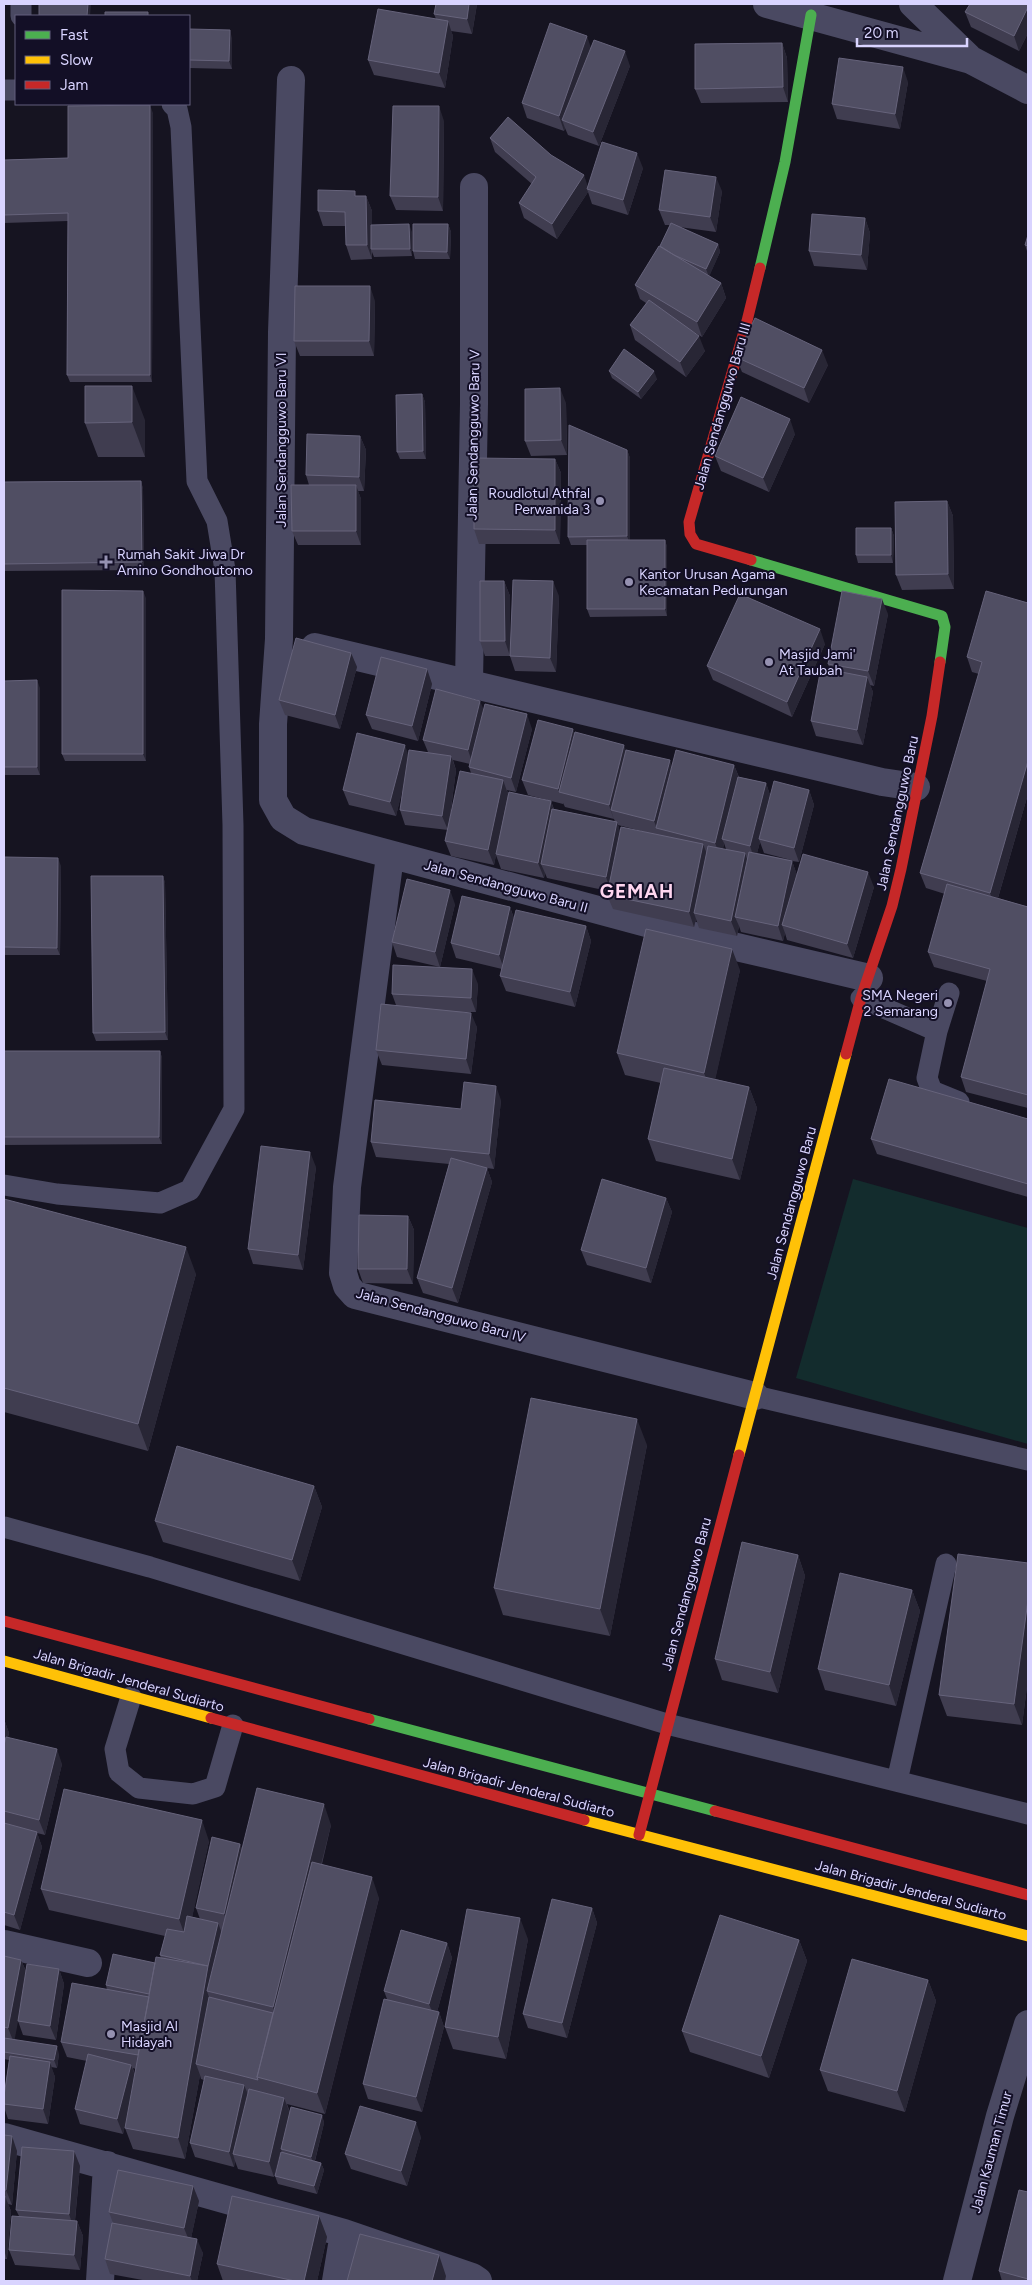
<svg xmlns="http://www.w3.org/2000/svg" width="1032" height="2285" viewBox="0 0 1032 2285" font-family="Figtree,sans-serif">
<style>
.grass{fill:#132c2d}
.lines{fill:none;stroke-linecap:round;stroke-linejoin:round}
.lane{stroke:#4a4962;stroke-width:21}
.street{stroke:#4a4962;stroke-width:28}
.fast{stroke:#4caf50;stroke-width:11}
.slow{stroke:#ffc107;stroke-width:11}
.jam{stroke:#c62828;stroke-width:11}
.wall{fill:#403d50;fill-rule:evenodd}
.shaded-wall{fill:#282635}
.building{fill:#504e63;stroke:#66637b}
.poi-dot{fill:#9591b1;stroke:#130f26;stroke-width:2}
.labels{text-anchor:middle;stroke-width:4;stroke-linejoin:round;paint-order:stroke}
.street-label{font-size:14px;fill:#d9d4ff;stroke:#130f26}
.poi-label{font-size:14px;fill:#d9d4ff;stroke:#130f26;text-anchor:start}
.district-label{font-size:19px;font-weight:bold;letter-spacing:1px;fill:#ffd6f0;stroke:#130f26}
</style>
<rect width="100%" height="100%" fill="#161421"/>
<path class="grass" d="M853,1179L1028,1228V1444L796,1378Z"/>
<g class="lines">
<path class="lane" d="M21,16V4
M4,90H16
M861,998L937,1031L927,1078L932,1091L959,1102
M937,1031L949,993
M4,1185L57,1194L160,1203L190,1190L234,1109L233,825L225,570L217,521L197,481L181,127L177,109L172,104
M755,1396L1028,1460
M4,1527L150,1567L667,1724L1028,1814
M131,1697L115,1749L119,1772L139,1788L193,1794L215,1787L233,1725
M897,1781L946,1564"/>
<path class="street" d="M767,4L971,60L1028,90
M913,4L968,57
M291,80L282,332L279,639L273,724V800L283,818L304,831L728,945L869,978
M315,647L882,782L916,787
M469,682L474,404V187
M390,856L347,1187L343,1273L347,1286L355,1295L755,1396
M4,1944L88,1963
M4,2137L344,2233L472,2277L478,2281
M100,2281L107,2165
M336,2281L344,2233
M957,2281L1000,2116L1028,2024"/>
<path class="fast" d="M760,268L785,162L811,15
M751,560L942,616L945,627L940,662
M369,1719L715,1811"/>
<path class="slow" d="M739,1455L846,1054
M4,1661L211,1718
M584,1820L1028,1936"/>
<path class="jam" d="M751,560L696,544L690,534L689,522L747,321L760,268
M846,1054L861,998L892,906L901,869L932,716L940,662
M4,1621L369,1719
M211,1718L584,1820
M715,1811L1028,1895
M639,1835L739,1455"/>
</g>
<path class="wall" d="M436,4H477L472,34L451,31L453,36L445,88L374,75L368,60L436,19L434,14Z
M1028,4V33L1019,51L971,27L965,12Z
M189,29L232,38V69L189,68Z
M782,43L787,58L788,102L701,103L695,89Z
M591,47L630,66L599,146L568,135L565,128L564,131L527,118L522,103Z
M908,82L900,129L837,119L832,104Z
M153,113L152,382H70L67,375L68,221L4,223V160L68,158Z
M444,121L443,211L396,210L390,196Z
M490,138L588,187L643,168L628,215L592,204L588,192L557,239L524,218L519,203L532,184L495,152Z
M722,191L716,232L679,227L718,244L720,252L709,276L721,283L726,298L702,337L692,331L705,351L686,377L635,340L630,325L646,303L640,299L635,285L660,246L670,225H665L659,210Z
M357,196H366L372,211V225L412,232V256L374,257L372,252V259L351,260L346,245V226H323L318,211Z
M865,218L870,233L867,270L814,266L809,251Z
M448,224L451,232L450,259H415L413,251Z
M1028,235V254L1025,245Z
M375,301L374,356H300L294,341Z
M736,357L828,365L809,403L742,372Z
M609,371L657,379L641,399L612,378Z
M422,394L425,402L426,459H400L397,452Z
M566,403L567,455L531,456L525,441Z
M145,420V457H98L85,423Z
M795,434L769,492L721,471L715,456Z
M360,436L366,450L364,491H358L361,499V545H298L292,531L309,485L306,475Z
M627,450L630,458V540H665L667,547V616L590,617L587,609V545H571L568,537Z
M555,459L561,473L560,544H479L474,529Z
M141,481L143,489L144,570L4,571V482Z
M947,501L953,516L954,589L902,590L896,575Z
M891,528L894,536L893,563H858L856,555Z
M504,581L510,596V651L559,596L556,672L515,671L510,656H485L480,641Z
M146,598V761H65L62,754Z
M1028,603V794L998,898L1028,907V1108L966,1092L961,1077L987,981L934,967L928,952L945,894L926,888L920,873L979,674L972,672L967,657Z
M888,614L874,686L870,685L873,692L863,745L816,736L811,721L830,670L828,664Z
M825,644L792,717L713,680L707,666Z
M351,653L357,667L340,729L285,715L279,700Z
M427,669L432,684L418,741L372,729L366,715Z
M4,681L40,688V775H4Z
M484,710L532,729L516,792L507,790L508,794L551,801L554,809L615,822L614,819L565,807L563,803V804L528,795L522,780L575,733L626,750L672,767L734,765L739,777L766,783L770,795L809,790L814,805L799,862L792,861L797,875L874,887L853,958L787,940L785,933L783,941L741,932L739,926L737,936L699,928L696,919L694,927L613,909L607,895L608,891L547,878L545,873L544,878L501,869L496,855L494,865L451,856L445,841L448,830L405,825L400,810L403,786L396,816L349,805L343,790L408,754L428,752L423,740ZM453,760L470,764L469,767L471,773L449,825L456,770ZM618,825L645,832H620ZM760,842L764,853L791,860L757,853ZM724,843L726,849H723Z
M4,857L61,866L60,955H4Z
M163,876L165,883L168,1040L96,1041L93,1033Z
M455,904L440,967L397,957L392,942Z
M510,907L514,918L586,926L591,941L575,1007L506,991L500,976L502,969L456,958L451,943Z
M740,970L715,1079L749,1087L757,1108L740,1180L656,1161L648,1139L661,1083L625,1075L617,1053Z
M478,984L476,1012H459L477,1027L471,1074L382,1065L376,1050L396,1005L392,994Z
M4,1051H160L162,1058V1144L4,1145Z
M501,1100L494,1169L487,1168L492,1182L458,1303L423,1293L417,1278L449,1164L376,1157L371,1142L461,1109Z
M1028,1119V1197L877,1154L871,1139Z
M316,1167L303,1270L253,1264L248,1249Z
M666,1198L672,1212L651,1283L587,1265L581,1250Z
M4,1199L196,1274L148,1451L4,1412Z
M408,1216L414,1230L413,1284L363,1283L358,1269Z
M647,1445L610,1636L503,1615L494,1588Z
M314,1486L322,1507L300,1581L163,1542L155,1521Z
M798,1555L805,1576L778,1693L722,1680L715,1659Z
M1028,1563V1679L1022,1725L947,1716L939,1695Z
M912,1590L920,1611L896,1706L825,1690L818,1669Z
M4,1719L9,1733L8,1737L62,1764L45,1835L37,1833L42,1847L20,1930L4,1925Z
M331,1825L322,1864L379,1898L325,2114L287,2104L290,2112L322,2115L324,2123L315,2161L321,2163L324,2170L317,2194L278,2184L275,2176L282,2153L281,2149L274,2177L238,2169L235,2161L234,2167L195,2157L190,2143L204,2080L201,2079L200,2075L185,2159L133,2149L125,2128L128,2112L123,2134L80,2124L75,2109L87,2061L67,2057L61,2042L107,1990L106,1985L155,1963L161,1958L160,1955L165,1936L49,1910L41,1889L209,1841L192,1917L200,1919L196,1908L240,1844L242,1849ZM133,2068L136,2069L135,2075Z
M592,1908L597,1923L567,2038L528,2028L523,2014Z
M528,1939L506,2059L453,2049L445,2027Z
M799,1940L807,1961L769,2078L690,2052L682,2031Z
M447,1943L452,1958L437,2012H439L444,2027L422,2112L368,2099L363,2084L387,1999L384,1991Z
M4,1956L21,1960L26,1971L59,1969L64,1984L56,2040L23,2035L18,2021V2018L14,2040L59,2054L57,2068L51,2067L55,2077L48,2124L8,2119L4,2107V2096L9,2060L4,2059Z
M928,1980L936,2001L905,2112L828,2091L820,2070Z
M4,2135L17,2151L12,2205L8,2204L11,2211L7,2259H4Z
M421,2137L407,2186L351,2169L345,2154Z
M74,2151L80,2166L75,2221H77L83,2236L80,2270L15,2265L9,2250L19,2216L16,2210Z
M193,2186L199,2201L191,2238L203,2253L197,2281H148L110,2274L105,2259L113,2223L109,2212Z
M1028,2192V2281H1002L999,2271Z
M319,2216L327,2237L317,2281H223L217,2264Z"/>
<path class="shaded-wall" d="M88,4H91L90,16H87Z
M469,4H477L472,34L467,19Z
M1028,7V33L1019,51L1014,36Z
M448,21L453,36L445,88L439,73Z
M230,30L232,38V69L229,61Z
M587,36L592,51L562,120L565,128L564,131L559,116Z
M782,43L787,58L788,102L783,87Z
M625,51L630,66L599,146L593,132Z
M903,67L908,82L900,129L895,114Z
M150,105L153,113L152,382L150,375Z
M439,106L444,121L443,211L438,197Z
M637,153L643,168L628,215L623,200Z
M584,175L589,190L587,189L588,192L557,239L552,224Z
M716,177L722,191L716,232L710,217Z
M366,196L372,211V249H371L372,259L367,245Z
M865,218L870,233L867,270L861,255Z
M409,224L412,232V256L410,249Z
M448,224L451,232L450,259L447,252Z
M718,244L720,252L709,277L706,269Z
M721,283L726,298L702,337L697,322Z
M370,286L375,301L374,356L369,341Z
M699,336L705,351L686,377L680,362Z
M822,350L828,365L809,403L804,388Z
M654,371L657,379L641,399L638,392Z
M132,386L145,420V457L132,422Z
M560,388L566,403L567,455L561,440Z
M422,394L425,402L426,459L423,451Z
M790,419L795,434L769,492L763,478Z
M360,436L366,450L364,491L359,477Z
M627,450L630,458V544L627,536Z
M555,459L561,473L560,544L555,530Z
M141,481L143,489L144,570L142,562Z
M356,485L361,499V545L356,531Z
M947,501L953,516L954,589L948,574Z
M891,528L894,536L893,563L891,555Z
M665,540L667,547V616L665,609Z
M504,581L510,596V656L505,641Z
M553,581L559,596L556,672L550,658Z
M143,591L146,598V761L143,754Z
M882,599L888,614L874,686L868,671Z
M820,629L825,644L792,717L787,702Z
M351,653L357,667L340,729L335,715Z
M427,669L432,684L418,741L412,726Z
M867,677L873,692L863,745L857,730Z
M37,680L40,688V775L37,767Z
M480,701L486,715L473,765L468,750Z
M527,714L532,729L516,792L511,778Z
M573,729L578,743L559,792L563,804L558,789Z
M405,745L410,760L396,816L390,802Z
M624,745L629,759L611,810L614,820L609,805Z
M451,756L456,770L448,830L442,816Z
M670,760L675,775L657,829L654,821Z
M1028,761V794L995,908L990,893Z
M734,765L740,780L722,839L724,843L721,858L715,843Z
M503,780L508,794L494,865L488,850Z
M766,783L771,798L759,839L760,842L755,861L750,846Z
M809,790L814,805L799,862L794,848Z
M551,801L556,816L541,864L545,873L544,878L538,863Z
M617,822L622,837L611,892L606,877Z
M703,844L709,859L694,913L696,919L694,927L689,912Z
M745,853L750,868L735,917L739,926L737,936L731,921Z
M58,858L61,866L60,955L57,948Z
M792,861L797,875L782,925L785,933L783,941L778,926Z
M868,872L874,887L853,958L847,944Z
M163,876L165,883L168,1040L165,1032Z
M450,890L455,904L440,967L435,952Z
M510,907L515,922L504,969L499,955Z
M586,926L591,941L575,1007L570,992Z
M732,949L740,970L712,1094L704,1073Z
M472,969L478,984L476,1012L471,998Z
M471,1013L477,1027L471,1074L466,1059Z
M160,1051L162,1058V1144L159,1137Z
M496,1086L501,1100L494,1169L489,1154Z
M749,1087L757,1108L740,1180L732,1159Z
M310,1152L316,1167L303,1270L298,1255Z
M487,1168L492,1182L458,1303L452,1288Z
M666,1198L672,1212L651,1283L646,1268Z
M408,1216L414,1230L413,1284L407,1269Z
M186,1247L196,1274L148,1451L138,1424Z
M637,1419L647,1445L610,1636L600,1609Z
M314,1486L322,1507L300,1581L292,1560Z
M798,1555L805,1576L778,1693L770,1672Z
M912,1590L920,1611L896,1706L889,1685Z
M1028,1600V1679L1022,1725L1014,1704Z
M4,1719L9,1733L4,1753Z
M57,1749L62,1764L45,1835L39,1820Z
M324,1804L331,1825L267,2080L275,2014L273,2007Z
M202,1820L209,1841L187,1941L179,1919Z
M37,1832L42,1847L20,1930L14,1915Z
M240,1844L245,1858L230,1929L224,1914Z
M372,1877L379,1898L325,2114L317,2093Z
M592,1908L597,1923L567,2038L562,2023Z
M520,1918L528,1939L506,2059L498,2037Z
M218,1923L224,1938L214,1981L208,1966Z
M799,1940L807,1961L769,2078L761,2056Z
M447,1943L452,1958L435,2019L429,2004Z
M21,1960L27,1974L14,2043L8,2028Z
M208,1966L216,1987L207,1991L212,2007L196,2064L200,2075L185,2159L178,2138Z
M59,1969L64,1984L56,2040L50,2026Z
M928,1980L936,2001L905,2112L897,2091Z
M439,2012L444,2027L422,2112L416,2097Z
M57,2046L59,2054L57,2068L54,2060Z
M50,2062L55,2077L48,2124L43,2109Z
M131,2065L137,2080L123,2134L117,2119Z
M244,2085L250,2099L233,2154L235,2161L234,2167L229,2152Z
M284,2098L290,2113L274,2177L269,2162Z
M322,2115L324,2123L314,2164L311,2157Z
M416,2122L421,2137L407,2186L401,2171Z
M12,2136L17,2151L12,2205L6,2190Z
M74,2151L80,2166L74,2229L69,2214Z
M321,2163L324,2170L317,2194L314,2186Z
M193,2186L199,2201L190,2243L184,2228Z
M5,2196L11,2211L7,2259L4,2250V2219Z
M319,2216L327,2237L317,2281H304Z
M77,2221L83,2236L80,2270L74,2255Z
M197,2239L203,2253L197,2281H192L190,2276Z
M439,2255L446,2276L445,2281H432Z"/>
<path class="building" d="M39,4H88L87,16H39Z
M436,4H469L467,19L434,14Z
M970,4H1028V7L1014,36L965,12Z
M378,9L448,21L439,73L368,60Z
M105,12H148V16H105Z
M550,23L587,36L559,116L522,103Z
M189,29L230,30L229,61L189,60Z
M594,40L625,51L593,132L562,120Z
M782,43L783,87L695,89V44Z
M839,58L903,67L895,114L832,104Z
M150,105V375H67L68,213L4,215V160L68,158V106Z
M393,106H439L438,197L390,196Z
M508,117L551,155L584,175L552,224L519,203L536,177L490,138Z
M602,142L637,153L623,200L587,189Z
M665,170L716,177L710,217L659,210Z
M318,190L355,191V196H366L367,245H346L345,212L318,211Z
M812,214L865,218L861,255L809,251Z
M671,223L718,244L706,269L674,255L660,246Z
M409,224L410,249H371V225Z
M413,224H448L447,252L413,251Z
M1028,235V246L1025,245Z
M659,246L721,283L697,322L635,285Z
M295,286H370L369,341H294Z
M649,300L699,336L680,362L630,325Z
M755,318L822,350L804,388L736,357Z
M624,349L654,371L638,392L609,371Z
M85,386H132V422L85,423Z
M560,388L561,440L525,441V389Z
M422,394L423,451L397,452L396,395Z
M741,397L790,419L763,478L715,456Z
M569,425L627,450V536L568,537Z
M307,434L360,436L359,477L306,475Z
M474,458L555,459V530L474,529Z
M141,481L142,562L4,564V482Z
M291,485H356V531H292Z
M947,501L948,574L896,575L895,502Z
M856,528H891V555H856Z
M587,540H665V609H587Z
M513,580L553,581L550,658L510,656Z
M480,581H504L505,641H480Z
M62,590L143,591V754H62Z
M842,591L882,599L868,671L828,664Z
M986,591L1028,603V761L990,893L920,873L982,662L967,657Z
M740,594L820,629L787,702L707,666Z
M296,638L351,653L335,715L279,700Z
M381,657L427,669L412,726L366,715Z
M821,668L867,677L857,730L811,721Z
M37,680V767H4V681Z
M436,689L480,701L468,750L423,740Z
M485,704L527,714L511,778L469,767Z
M538,720L573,729L558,789L522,780Z
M575,732L624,745L609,805L559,792Z
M357,733L405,745L390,802L343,790Z
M409,750L451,756L442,816L400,810Z
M626,750L670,760L654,821L611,810Z
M676,750L734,765L715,843L656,828Z
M460,771L503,780L488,850L445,841Z
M738,777L766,783L750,846L722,839Z
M774,781L809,790L794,848L759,839Z
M509,792L551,801L538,863L496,854Z
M552,809L617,822L606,877L541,864Z
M621,827L703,844L689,912L607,895Z
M708,846L745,853L731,921L694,913Z
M749,852L792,861L778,926L735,917Z
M803,854L868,872L847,944L782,925Z
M4,857L58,858L57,948L4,947Z
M91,876H163L165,1032L93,1033Z
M407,879L450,890L435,952L392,942Z
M947,884L1028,907V1095L961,1077L990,969L928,952Z
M462,896L510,907L499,955L451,943Z
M516,910L586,926L570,992L500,976Z
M646,929L732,949L704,1073L617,1053Z
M393,965L472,969L471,998L392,994Z
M381,1004L471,1013L466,1059L376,1050Z
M4,1051H160L159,1137H4Z
M664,1068L749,1087L732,1159L648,1139Z
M889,1079L1028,1119V1184L871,1139Z
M464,1082L496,1086L489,1154L371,1142L375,1100L461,1109Z
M261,1146L310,1152L298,1255L248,1249Z
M451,1158L487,1168L452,1288L417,1278Z
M602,1179L666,1198L646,1268L581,1250Z
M4,1199L186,1247L138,1424L4,1388Z
M359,1215L408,1216L407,1269H358Z
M531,1398L637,1419L600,1609L494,1588Z
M177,1446L314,1486L292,1560L155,1521Z
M742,1542L798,1555L770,1672L715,1659Z
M958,1554L1028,1563V1600L1014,1704L939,1695Z
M840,1573L912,1590L889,1685L818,1669Z
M6,1737L57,1749L39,1820L4,1811V1745Z
M257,1788L324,1804L273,2007L207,1991Z
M64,1789L202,1820L179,1919L41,1889Z
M4,1823L37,1832L14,1915L4,1912Z
M212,1837L240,1844L224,1914L196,1908Z
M312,1862L372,1877L317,2093L257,2077Z
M552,1899L592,1908L562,2023L523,2014Z
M467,1909L520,1918L498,2037L445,2027Z
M720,1915L799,1940L761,2056L682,2031Z
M187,1916L218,1923L208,1966L160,1955L167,1929L184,1932Z
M401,1930L447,1943L429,2004L384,1991Z
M113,1954L155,1963L149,1994L106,1985Z
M4,1956L21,1960L8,2028L4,2027Z
M156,1957L208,1966L178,2138L125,2128Z
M852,1959L928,1980L897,2091L820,2070Z
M27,1964L59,1969L50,2026L18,2021Z
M72,1983L149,1997L138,2055L61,2042Z
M209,1997L273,2013L257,2077L258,2080L196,2064Z
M384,1999L439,2012L416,2097L363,2084Z
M4,2038L57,2046L54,2060L4,2052Z
M88,2054L131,2065L117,2119L75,2109Z
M10,2056L50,2062L43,2109L4,2104V2096Z
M205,2076L244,2085L229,2152L190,2143Z
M249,2089L284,2098L269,2162L233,2154Z
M360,2106L416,2122L401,2171L345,2154Z
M291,2107L322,2115L311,2157L281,2149Z
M4,2135L12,2136L6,2190H4Z
M22,2147L74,2151L69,2214L16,2210Z
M281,2152L321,2163L314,2186L275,2176Z
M118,2170L193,2186L184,2228L109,2212Z
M1019,2190L1028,2192V2279L999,2271Z
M4,2196H5L4,2219Z
M232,2196L319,2216L304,2281H295L217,2264Z
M12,2216L77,2221L74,2255L9,2250Z
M112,2223L197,2239L190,2276L105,2259Z
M360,2234L439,2255L432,2281H347Z"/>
<g class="poi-dot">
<circle cx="600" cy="501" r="5"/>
<path d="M103.5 554.5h5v5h5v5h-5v5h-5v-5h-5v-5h5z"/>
<circle cx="629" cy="582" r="5"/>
<circle cx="769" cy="662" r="5"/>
<circle cx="948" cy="1003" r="5"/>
<circle cx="111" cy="2034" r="5"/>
</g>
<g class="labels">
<g class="street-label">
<text transform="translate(722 406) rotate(-74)" y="5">Jalan Sendangguwo Baru III</text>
<text transform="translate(473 435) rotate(-89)" y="5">Jalan Sendangguwo Baru V</text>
<text transform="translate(281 440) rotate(-90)" y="5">Jalan Sendangguwo Baru VI</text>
<text transform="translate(897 813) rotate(-78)" y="5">Jalan Sendangguwo Baru</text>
<text transform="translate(506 886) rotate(15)" y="5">Jalan Sendangguwo Baru II</text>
<text transform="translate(791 1203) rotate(-75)" y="5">Jalan Sendangguwo Baru</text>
<text transform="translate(441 1315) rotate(15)" y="5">Jalan Sendangguwo Baru IV</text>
<text transform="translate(686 1594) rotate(-75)" y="5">Jalan Sendangguwo Baru</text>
<text transform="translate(129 1680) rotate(16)" y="5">Jalan Brigadir Jenderal Sudiarto</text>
<text transform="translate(519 1787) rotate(15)" y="5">Jalan Brigadir Jenderal Sudiarto</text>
<text transform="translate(911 1890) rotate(15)" y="5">Jalan Brigadir Jenderal Sudiarto</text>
<text transform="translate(991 2152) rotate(-75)" y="5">Jalan Kauman Timur</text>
</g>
<g class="poi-label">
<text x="590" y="498" text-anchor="end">Roudlotul Athfal<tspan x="590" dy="16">Perwanida 3</tspan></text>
<text x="117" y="559">Rumah Sakit Jiwa Dr<tspan x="117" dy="16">Amino Gondhoutomo</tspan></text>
<text x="639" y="579">Kantor Urusan Agama<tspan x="639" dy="16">Kecamatan Pedurungan</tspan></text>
<text x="779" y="659">Masjid Jami'<tspan x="779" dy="16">At Taubah</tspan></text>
<text x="938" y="1000" text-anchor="end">SMA Negeri<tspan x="938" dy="16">2 Semarang</tspan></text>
<text x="121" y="2031">Masjid Al<tspan x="121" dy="16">Hidayah</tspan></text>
</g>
<g class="district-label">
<text x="637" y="898">GEMAH</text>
</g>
</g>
<rect width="1032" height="2285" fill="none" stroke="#d9d4ff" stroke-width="10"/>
<rect x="15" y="15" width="175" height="90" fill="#130f26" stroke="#625e7d"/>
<rect x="25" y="31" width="25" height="8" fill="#4caf50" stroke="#625e7d"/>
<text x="60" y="40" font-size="15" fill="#d9d4ff">Fast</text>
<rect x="25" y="56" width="25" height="8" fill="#ffc107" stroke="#625e7d"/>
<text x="60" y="65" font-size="15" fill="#d9d4ff">Slow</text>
<rect x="25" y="81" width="25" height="8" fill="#c62828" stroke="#625e7d"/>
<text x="60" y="90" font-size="15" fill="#d9d4ff">Jam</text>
<path d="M857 38v8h110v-8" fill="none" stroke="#d9d4ff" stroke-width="2.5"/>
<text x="864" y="38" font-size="15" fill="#d9d4ff" stroke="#130f26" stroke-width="4" paint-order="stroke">20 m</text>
</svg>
